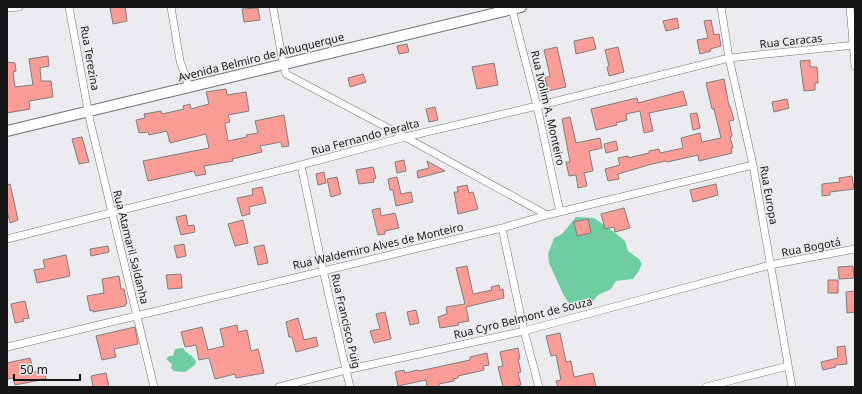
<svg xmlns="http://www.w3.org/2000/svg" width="862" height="394" viewBox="0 0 862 394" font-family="'Noto Sans',sans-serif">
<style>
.forest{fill:#6fcea1}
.building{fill:#fb9d96;stroke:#817c7c}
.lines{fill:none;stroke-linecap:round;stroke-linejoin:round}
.minor-casing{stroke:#727276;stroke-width:8}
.secondary-casing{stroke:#727276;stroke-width:12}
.minor{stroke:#fff;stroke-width:7}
.secondary{stroke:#fff;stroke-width:10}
.labels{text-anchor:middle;stroke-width:3;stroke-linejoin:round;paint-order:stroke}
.street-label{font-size:11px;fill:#161617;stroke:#ececf0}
</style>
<rect width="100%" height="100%" fill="#ececf0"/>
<path class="forest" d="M576,217L594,218L614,232L625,241L628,251L639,259L642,264L638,272L633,279L616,281L611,289L598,295L589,306H577L569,303L564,296L549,263L548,254L554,238L562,234Z
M183,348L186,352L189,354V355H191L196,361L195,365L185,372L174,371L171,368L172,364L166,359L169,356H173L175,349Z"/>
<path class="building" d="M118,7H125L127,21L113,24L110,8Z
M258,8L260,20L244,22L242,9Z
M677,18L679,28L666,31L663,21Z
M711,20L714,35L719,34L721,46L710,49L711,51L700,54L697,40L708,38L704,21Z
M593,37L596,49L576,54L574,41Z
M407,44L409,52L399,54L397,46Z
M557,47L566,87L548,91L545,78L550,76L544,50Z
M618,47L624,72L609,76L607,67L609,66L605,50Z
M48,56L49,66L40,68L41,81H51L53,97L29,101L30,109L7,113V62L15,63L16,71L13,72L15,87L23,86L33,85L29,59Z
M810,60V67H817L818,83H815V90L804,91L800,61Z
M494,63L498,85L477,89L472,67Z
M363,74L366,82L350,87L348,78Z
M724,79L729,106H730L734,120L729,121L732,136L730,137L733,148H731L732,153L699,161L698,155L667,162L666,161L652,164L618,174L619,179L608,181L605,169L620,165L618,158L628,156V158L649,153V151L659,149L660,153L683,148L681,138L700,133L702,142L721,138L714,109H712L706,83Z
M226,89L227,95L246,92L249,111L228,115L230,122L225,123L228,141L247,137L246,135L258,133L255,121L284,115L289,146L282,147L281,142L260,146L262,152L232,159L233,161L204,166L206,174L196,176L194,171L148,181L143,161L209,148L206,134L170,143L167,131L149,135L148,132L139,133L136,120L145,118L144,114L161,111L162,114L184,109L183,106L190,104L191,109L209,104L206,92Z
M683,91L687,105L649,113L653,131L644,133L640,111L626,114L627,120L616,123L617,125L596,130L591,109L637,98L638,103Z
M787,99L789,108L774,112L772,102Z
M435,107L438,120L429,122L426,109Z
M697,113L700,128L693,130L690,114Z
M570,117L576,143L600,138L602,148L589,151L593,171L584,173L587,186L578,188L576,175L569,176L566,162H570L562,119Z
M82,137L89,162L79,164L72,139Z
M616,141L618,150L606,153L604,144Z
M404,160L406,171L397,173L395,162Z
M427,161L445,171L418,178L417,171L429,168Z
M373,167L376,178L373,179L374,182L359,184L356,170Z
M324,172L326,183L318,185L316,174Z
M852,176L854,189L830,192V195L822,196V184L840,182L839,178Z
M337,177L341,194L331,197L327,179Z
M397,177L401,194L411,192L413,202L396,206L393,190H390L388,179Z
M10,184L18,220L10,223L7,210V185Z
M716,184L718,195L693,202L690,190Z
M467,185L469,193L473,192L478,209L458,214L454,192H458L457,187Z
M262,187L266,203L249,207L250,214L242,216L237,198L253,195L252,189Z
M380,208L381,216L395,213L399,228L385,231V234L378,235L372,210Z
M624,208L630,228L615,232L614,227L605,229L601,214Z
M186,215L188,226L194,225L195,232L181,235L176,217Z
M588,219L591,233L577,236L574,222Z
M243,220L248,243L235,246L228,224Z
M184,244L186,256L177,258L174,246Z
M264,245L268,263L258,265L254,247Z
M108,246L109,252L91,256L90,249Z
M66,255L70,276L37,283L34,270L45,268L43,260Z
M467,266L473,294L492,290L491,287L499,285L500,290L503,289L504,298L466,307L469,321L458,323L459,325L440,328L438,317L447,314L446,307L465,304L456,268Z
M853,266L854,278L839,279L838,267Z
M181,274L182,288L168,289L166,275Z
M119,276L121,289H124L127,304H125V306L93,312V310L90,311L87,296L104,293L102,279Z
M828,280H838V293H828Z
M855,291V312L847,313L846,292Z
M25,301L29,318L23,319L24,321L15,323L11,304Z
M416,310L419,323L410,325L407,312Z
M385,312L391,339L374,343L370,331L380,329L376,314Z
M298,318L304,340L316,337L318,346L296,352L292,337H289L286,322Z
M237,325L238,332L247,330L251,351L258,349L264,373L236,378L235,374L215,379L209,358L199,360L196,345L185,347L181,332L202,327L208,350L224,346L220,329Z
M135,327L138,344L114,349L116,357L102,360L96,336Z
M560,333L566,362L571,361L574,377L593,373L596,387H558L556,381L561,380L556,355L551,356L546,336Z
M845,346L847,364L835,365L836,367L823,370L821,362L838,358L837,347Z
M518,348L520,359H518L521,372L518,373L521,385L512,387H503L498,367L503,366L500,352Z
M487,353L489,365L483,366L484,370L458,376V378L453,379L454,381L439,384V387H427L426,380L398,386L395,372L404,370L405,373L418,370L419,371L470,360V357Z
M30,358L34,372L44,370L46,379L15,385L13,378L7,379V363Z
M106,373L109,387H93L91,376Z"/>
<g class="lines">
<defs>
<path id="minor" d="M69,7L90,121L154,387
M171,7L180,61L189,87
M273,7L283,63L286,74L405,137L547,215
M721,7L729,58L753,165L792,387
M850,7L855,66
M7,8L19,7
M512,9L537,106L560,212
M301,165L323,270L350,387
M502,228L524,331L539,387
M7,239L301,165L405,137L537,106L729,58L855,45
M7,347L502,228L547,215L753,165
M279,387L346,370L524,331L770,265L855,249
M706,387L788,366"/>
<path id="secondary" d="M7,131L521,7"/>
</defs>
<use href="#minor" class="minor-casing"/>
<use href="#secondary" class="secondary-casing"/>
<use href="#minor" class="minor"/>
<use href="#secondary" class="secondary"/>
</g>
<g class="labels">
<g class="street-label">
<text transform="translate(791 41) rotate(-6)" y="4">Rua Caracas</text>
<text transform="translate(261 57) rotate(-14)" y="4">Avenida Belmiro de Albuquerque</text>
<text transform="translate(90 58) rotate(80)" y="4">Rua Terezina</text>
<text transform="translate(548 108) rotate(77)" y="4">Rua Ivolim A. Monteiro</text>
<text transform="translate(365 137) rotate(-15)" y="4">Rua Fernando Peralta</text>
<text transform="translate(769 195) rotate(80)" y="4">Rua Europa</text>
<text transform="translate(378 246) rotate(-13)" y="4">Rua Waldemiro Alves de Monteiro</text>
<text transform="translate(131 247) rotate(76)" y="4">Rua Atamaril Saldanha</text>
<text transform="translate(811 247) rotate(-11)" y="4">Rua Bogotá</text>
<text transform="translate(523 318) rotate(-14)" y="4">Rua Cyro Belmont de Souza</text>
<text transform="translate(346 321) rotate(77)" y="4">Rua Francisco Puig</text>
</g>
</g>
<rect width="862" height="394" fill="none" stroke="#161617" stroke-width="16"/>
<path d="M14 374v6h66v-6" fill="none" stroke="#161617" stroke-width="2"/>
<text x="20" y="374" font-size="12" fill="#161617" stroke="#ececf0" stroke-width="3" paint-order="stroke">50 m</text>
</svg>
